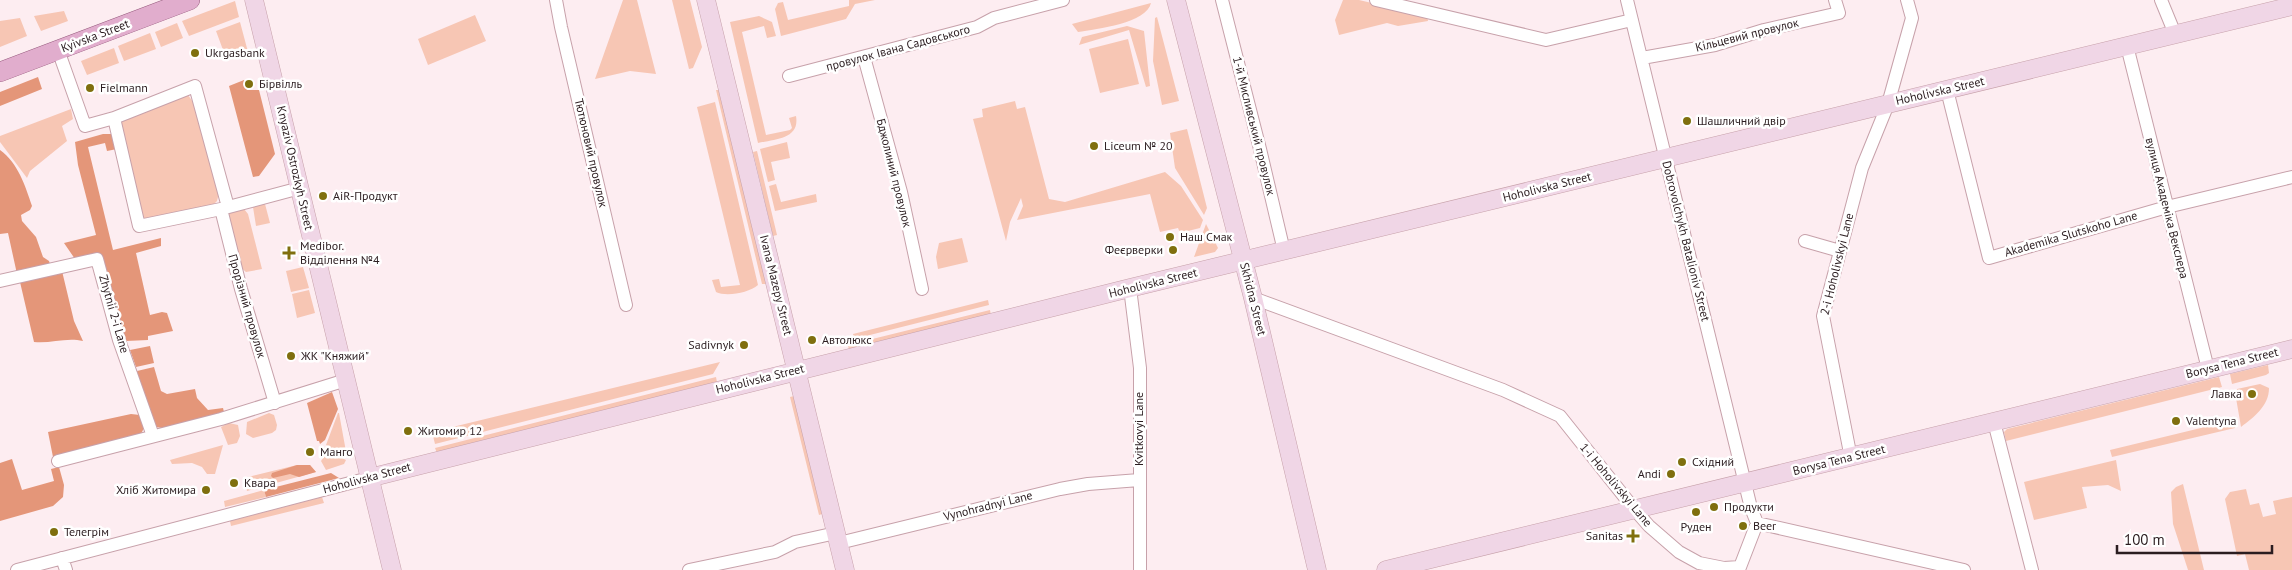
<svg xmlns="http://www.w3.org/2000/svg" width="2292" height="570" viewBox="0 0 2292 570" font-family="'PT Sans',sans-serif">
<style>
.green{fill:#f7c6b4}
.forest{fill:#e49679}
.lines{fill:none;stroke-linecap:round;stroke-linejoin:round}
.street-casing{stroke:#c7a1aa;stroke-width:14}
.secondary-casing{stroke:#c7a1aa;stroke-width:19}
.primary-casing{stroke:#94587b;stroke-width:20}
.street{stroke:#fff;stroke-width:12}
.secondary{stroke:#f0d6e6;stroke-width:18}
.primary{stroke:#e1adcd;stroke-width:19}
.poi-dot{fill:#7f6f0e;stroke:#fff;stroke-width:2}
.labels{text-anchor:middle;stroke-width:5;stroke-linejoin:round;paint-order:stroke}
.street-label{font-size:12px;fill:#2b1d20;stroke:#fff}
.poi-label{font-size:12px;fill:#2b1d20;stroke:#fff;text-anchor:start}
</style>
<rect width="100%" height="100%" fill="#fdedf1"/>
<path class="green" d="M623,0H637L656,74L630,71L595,79Z
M672,0H690L702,47L693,68L689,69Z
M849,0H875L855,4L846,19L781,36L775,9L778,3L783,2L788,20L849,6Z
M1343,0H1359L1427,16L1428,21L1398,26L1387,23L1339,35L1335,20Z
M235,1L239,17L189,36L182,21Z
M1151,3C1147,23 1097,29 1078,32L1072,24Z
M64,11L68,21L41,31L34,16Z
M475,15L486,41L428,65L418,39Z
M759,16L772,22L776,36L767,38L764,26L742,32L766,135L790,130L792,128L789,118L796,116C800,139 775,139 758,143L730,22Z
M1157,17L1179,101L1162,105L1153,61L1155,18Z
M20,18L27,36L0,47V21Z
M240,22L248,52L226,58L216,31Z
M177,23L183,38L161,47L155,32Z
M1127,26L1144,31L1150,86L1146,87L1129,30L1079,45L1082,37Z
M150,33L156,49L124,61L118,46Z
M1128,39L1139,84L1100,93L1089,49Z
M114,48L119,63L87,75L81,61Z
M716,90H719L766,284H762Z
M188,95L193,102L219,193L217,201L210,208L144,220L121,123L122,120Z
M1015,101L1017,109L1025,107L1049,199L1065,202L1165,172L1181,186L1203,220L1200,228L1180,233L1178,228L1160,232L1150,194L1017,220L1023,206L1021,198L1010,222L1006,241L973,119L983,117L982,109Z
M715,102L758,285C749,293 726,297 716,292L712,280L719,279L721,287L740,285L697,107Z
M71,109L73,119L62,126L67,141L30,171L27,178L0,142V136Z
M1187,129L1207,208L1204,215L1175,168L1170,133Z
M787,142L790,158L771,162L775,180L768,182L760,149Z
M757,151L777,235L773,236L753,152Z
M776,184L781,202L816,194L817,202L775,211L769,186Z
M265,204L270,223L256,226L253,207Z
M244,209L248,214L262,269L246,272L239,266L225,217L232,211Z
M1206,224L1218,248L1215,252L1194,257Z
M962,238L968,262L938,269L936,257L939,243Z
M303,267L309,288L291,292L286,271Z
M309,290L315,313L297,318L292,294Z
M988,300L989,305L854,339L853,334Z
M990,310L991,315L849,350L848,345Z
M720,362L713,374L435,444L432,432Z
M2268,365L2269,373L2266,375L2232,384L2230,374Z
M716,377L717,382L437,453L435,448Z
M2219,377L2222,387L2006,441L2004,432L2007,429Z
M2260,384L2269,388C2269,406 2254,417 2241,427L2236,398L2237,389Z
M794,396L822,514L819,515L790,397Z
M269,413L274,415L277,425L276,430L272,433L253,438L246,434L247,422Z
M338,413H339L347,457L326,445Z
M2238,419L2237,425L2235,428L2112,457L2110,450Z
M229,423L238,425L240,436L237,443L228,445L221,427Z
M223,445L215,474H207L202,467L192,463L172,464L170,460Z
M328,451L346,460L344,464L326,470L321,461Z
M2116,460L2121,491L2108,485L2082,487L2087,508L2034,520L2024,482Z
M297,465H310L316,472L247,491L244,478Z
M2183,484L2204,570H2188L2173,524L2171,492L2176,487Z
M2246,489L2250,505L2259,503L2263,517L2276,514L2273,501L2292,497V570H2249L2245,554L2237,556L2225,499L2230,492Z
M264,490L266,497L225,507L224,501Z
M322,497L324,503L231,526L230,521Z"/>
<path class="forest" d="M38,77L42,89L0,106V92Z
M244,80L247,90H259L275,154L259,176L253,177L229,86Z
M103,134H112L117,149L107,151L105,143L88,147L113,250L161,238V246L136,253L150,315L162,312L167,313L173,331L148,336V340L126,341L122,337L104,265L75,259L64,243L96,235L78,165L75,142Z
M0,150C18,163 25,185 32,206L30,210L21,215L22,221L36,237L43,257L49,261L51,267L17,274L8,233L0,234Z
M62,271L74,321L83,341C66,337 50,344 34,342L20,282Z
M150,346L154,363L136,367L130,350Z
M154,367L161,391L167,394L195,389L197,398L208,410L223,408L224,412L162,428L156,427L139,382L137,371Z
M332,392L338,409L325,440L320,444L319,441H317L307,403Z
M131,414L140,415L145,426L141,434L53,457L48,432Z
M12,459L22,490L54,481L51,469L59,467L64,485L63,497L53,506L0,521V463Z
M297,465H310L316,472L299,477L290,474L273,478L271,476L272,473Z
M331,473L339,478L266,497L264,490Z"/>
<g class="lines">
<defs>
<path id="street" d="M556,0L561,27L626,305
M1222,0L1260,149L1284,251
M1376,0L1546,40L1632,20
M1627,0L1751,508L1757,523
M2161,0L2175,34
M2127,46L2208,369
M58,50L85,126L114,118
M864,57L901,192L922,289
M1642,58L1715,45L1764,30L1839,13L1835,0
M789,76L977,27L994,18L1063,0
M1947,90L1989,258L2167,207L2292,177
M228,207L195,86L114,118L139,226L221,209L300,188
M221,209L241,289L275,403
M1805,241L1840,251
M0,281L97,259L119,340L153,436
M1130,288L1140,368V570
M1253,298L1503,390L1560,416L1635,510L1649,526L1679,552L1699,563L1724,568L1740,567L1757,523L1964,570
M1994,422L2032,570
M1851,458L1823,316L1862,168L1888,104L1912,18L1907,0
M58,461L221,419L346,380
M839,543L1060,489L1088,484L1139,480
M62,558L66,570
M17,570L369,478
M689,570L775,552L795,542L836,533"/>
<path id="secondary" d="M254,0L392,570
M706,0L845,570
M1176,0L1253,298L1317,570
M369,478L1130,288L2292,6
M1386,570L2292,349"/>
<path id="primary" d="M0,72L190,0"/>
</defs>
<use href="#street" class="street-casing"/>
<use href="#secondary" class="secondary-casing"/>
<use href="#primary" class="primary-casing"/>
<use href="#street" class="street"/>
<use href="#secondary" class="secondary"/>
<use href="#primary" class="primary"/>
</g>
<g class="poi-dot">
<circle cx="195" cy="53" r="5"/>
<circle cx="249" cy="84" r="5"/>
<circle cx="90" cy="88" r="5"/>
<circle cx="1687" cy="121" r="5"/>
<circle cx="1094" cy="146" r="5"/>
<circle cx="323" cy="196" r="5"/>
<circle cx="1170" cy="237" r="5"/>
<circle cx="1173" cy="250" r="5"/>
<path d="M286.5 245.5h5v5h5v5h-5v5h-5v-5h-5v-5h5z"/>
<circle cx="812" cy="340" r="5"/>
<circle cx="744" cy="345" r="5"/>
<circle cx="291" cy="356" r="5"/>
<circle cx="2252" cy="394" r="5"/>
<circle cx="2176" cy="421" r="5"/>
<circle cx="408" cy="431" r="5"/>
<circle cx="310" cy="452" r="5"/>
<circle cx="1682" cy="462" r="5"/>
<circle cx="1671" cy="474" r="5"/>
<circle cx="234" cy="483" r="5"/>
<circle cx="206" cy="490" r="5"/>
<circle cx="1714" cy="507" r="5"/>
<circle cx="1696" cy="512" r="5"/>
<circle cx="1743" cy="526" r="5"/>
<circle cx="54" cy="532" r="5"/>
<path d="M1630.5 528.5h5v5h5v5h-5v5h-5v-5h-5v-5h5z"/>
</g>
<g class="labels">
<g class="street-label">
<text transform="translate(1747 35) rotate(-14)" y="4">Кільцевий провулок</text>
<text transform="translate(95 36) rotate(-21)" y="4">Kyivska Street</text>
<text transform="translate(898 48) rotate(-15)" y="4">провулок Івана Садовського</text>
<text transform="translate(1940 91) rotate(-13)" y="4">Hoholivska Street</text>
<text transform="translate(1254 126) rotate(76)" y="4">1-й Мисливський провулок</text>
<text transform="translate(591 153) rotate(77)" y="4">Тютюновий провулок</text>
<text transform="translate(295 168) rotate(77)" y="4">Knyaziv Ostrozkyh Street</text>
<text transform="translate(894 173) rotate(76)" y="4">Бджолиний провулок</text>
<text transform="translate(1547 187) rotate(-14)" y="4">Hoholivska Street</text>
<text transform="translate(2167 208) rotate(76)" y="4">вулиця Академіка Векслера</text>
<text transform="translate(2071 234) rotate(-16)" y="4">Akademika Slutskoho Lane</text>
<text transform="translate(1686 241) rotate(76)" y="4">Dobrovolchykh Batalioniv Street</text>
<text transform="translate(1837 264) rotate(-76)" y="4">2-i Hoholivskyi Lane</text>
<text transform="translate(1153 283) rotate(-14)" y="4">Hoholivska Street</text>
<text transform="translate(776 285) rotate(76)" y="4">Ivana Mazepy Street</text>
<text transform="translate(1253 299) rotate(76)" y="4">Skhidna Street</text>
<text transform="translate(247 306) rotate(74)" y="4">Прорізний провулок</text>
<text transform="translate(114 314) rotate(74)" y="4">Zhytnii 2-i Lane</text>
<text transform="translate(2232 363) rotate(-14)" y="4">Borysa Tena Street</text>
<text transform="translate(760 379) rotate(-14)" y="4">Hoholivska Street</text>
<text transform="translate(1139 429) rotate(-90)" y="4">Kvitkovyi Lane</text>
<text transform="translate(1839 460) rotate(-14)" y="4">Borysa Tena Street</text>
<text transform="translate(367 478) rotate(-15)" y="4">Hoholivska Street</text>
<text transform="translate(1616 485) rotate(50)" y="4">1-i Hoholivskyi Lane</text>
<text transform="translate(988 506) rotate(-14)" y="4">Vynohradnyi Lane</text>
</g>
<g class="poi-label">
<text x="205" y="57">Ukrgasbank</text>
<text x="259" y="88">Бірвілль</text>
<text x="100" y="92">Fielmann</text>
<text x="1697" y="125">Шашличний двір</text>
<text x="1104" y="150">Liceum № 20</text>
<text x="333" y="200">AiR-Продукт</text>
<text x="1180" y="241">Наш Смак</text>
<text x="300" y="250">Medibor.<tspan x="300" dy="14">Відділення №4</tspan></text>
<text x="1163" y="254" text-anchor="end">Феєрверки</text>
<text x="822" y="344">Автолюкс</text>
<text x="734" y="349" text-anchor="end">Sadivnyk</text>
<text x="301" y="360">ЖК "Княжий"</text>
<text x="2242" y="398" text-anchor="end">Лавка</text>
<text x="2186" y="425">Valentyna</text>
<text x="418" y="435">Житомир 12</text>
<text x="320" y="456">Манго</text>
<text x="1692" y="466">Східний</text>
<text x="1661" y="478" text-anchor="end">Andi</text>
<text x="244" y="487">Квара</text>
<text x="196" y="494" text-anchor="end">Хліб Житомира</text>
<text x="1724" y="511">Продукти</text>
<text x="1753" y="530">Beer</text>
<text x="1696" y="531" text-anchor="middle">Руден</text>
<text x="64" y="536">Телегрім</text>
<text x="1623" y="540" text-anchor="end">Sanitas</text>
</g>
</g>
<path d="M2117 545v8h155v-8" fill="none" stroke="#2b1d20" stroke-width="2.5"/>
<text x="2124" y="545" font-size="15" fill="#2b1d20" stroke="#ffffff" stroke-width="4" paint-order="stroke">100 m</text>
</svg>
